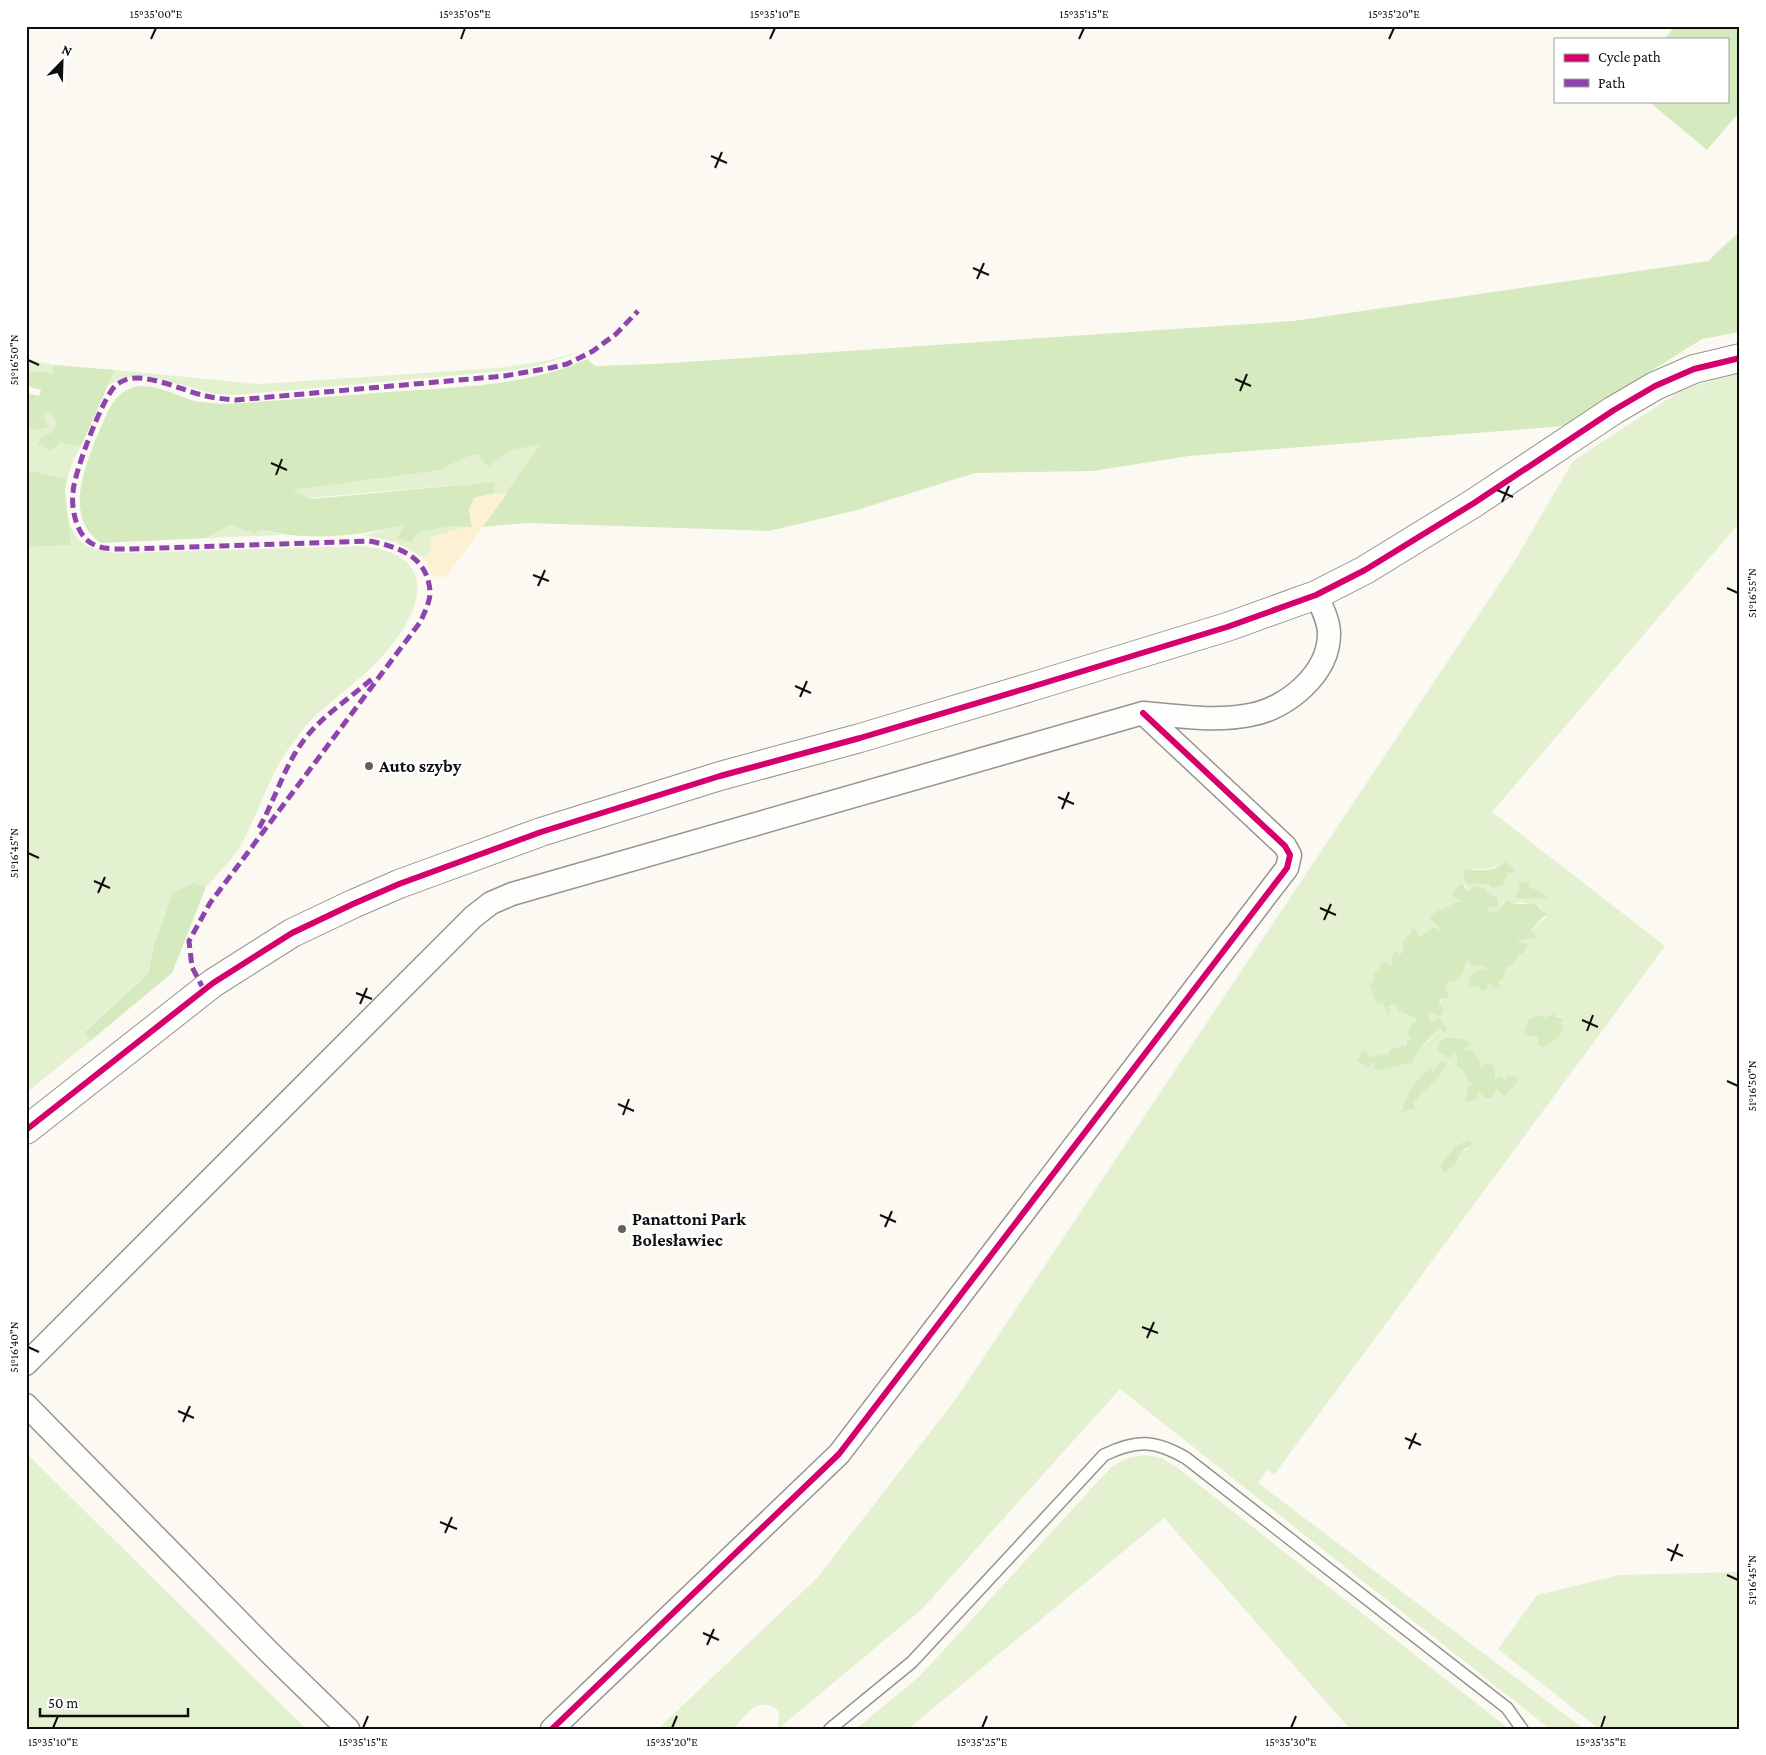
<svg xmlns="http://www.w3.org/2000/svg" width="1766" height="1755" viewBox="0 0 1766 1755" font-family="'Crimson Pro',serif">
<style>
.green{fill:#e4f1d1;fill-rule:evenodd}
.forest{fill:#d5eabf}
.sand{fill:#fcf2d3}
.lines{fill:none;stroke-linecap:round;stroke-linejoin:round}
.service-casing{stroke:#959491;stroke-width:14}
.minor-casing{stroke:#959491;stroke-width:25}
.tertiary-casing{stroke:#959491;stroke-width:30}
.service{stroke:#fefefd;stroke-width:11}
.minor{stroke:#fefefd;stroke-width:22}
.tertiary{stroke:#fefefd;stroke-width:28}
.quiet{stroke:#8e44ad;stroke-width:5;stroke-dasharray:10 5;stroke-linecap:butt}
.cycleway-casing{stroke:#fff;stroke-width:9}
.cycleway{stroke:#d6006c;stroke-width:6}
.ticks{fill:none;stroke:#0e0e0e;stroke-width:2}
.poi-dot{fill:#61605e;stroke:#fff;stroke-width:2}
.labels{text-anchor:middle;stroke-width:5;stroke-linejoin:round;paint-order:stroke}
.poi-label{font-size:18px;font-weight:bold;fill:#0e0e0e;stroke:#fff;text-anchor:start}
.neatline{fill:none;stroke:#0e0e0e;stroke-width:2}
.ticks-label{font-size:12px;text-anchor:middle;fill:#0e0e0e}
</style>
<rect width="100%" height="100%" fill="#fbf9f2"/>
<path class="green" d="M599,342C572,356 545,365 515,370L237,395L215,394L147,376L121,378L109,385L115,370L259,384L498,368L546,361L577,352Z
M26,359L54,365L52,374C42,370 34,374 26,371Z
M1740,371V522L1492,812L1665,946L1274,1475L1267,1470L1258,1483L1584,1729H1550L1120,1389L923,1608L778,1729L779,1712C759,1693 747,1714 733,1729H658L817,1578L956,1399L1514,562L1573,461L1680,391ZM1502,864L1515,872L1508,874L1502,886L1492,888L1465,869H1488ZM1462,883L1466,886L1468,892L1473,886L1485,888L1490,895L1497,897L1486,908L1490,912L1497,911L1503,903L1510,900L1513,904L1521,902L1540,907L1546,917L1529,932L1534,939L1529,938L1516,942L1528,948L1523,956L1520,954L1517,959L1506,967L1498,981L1488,983L1486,967L1467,960C1463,969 1460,981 1448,982C1443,992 1441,1011 1429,1013L1431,1024L1447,1028L1445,1033L1440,1029L1405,1064L1380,1071L1374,1061L1357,1058C1363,1055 1363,1057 1369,1057C1395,1055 1414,1046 1417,1018L1395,1003L1388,1008L1383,1003L1380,972L1404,951L1414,927L1420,937L1439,930L1440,928L1429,919L1439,908L1442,910L1463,902L1453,892ZM1555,1016L1561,1017C1560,1030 1553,1039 1544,1047L1538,1045L1537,1036ZM1467,1046L1463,1050L1478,1057C1480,1060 1480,1066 1481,1069C1489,1083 1504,1080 1516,1076L1517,1081L1497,1089L1479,1090L1474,1082H1468L1463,1070L1457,1066L1456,1051ZM1447,1065L1432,1084L1421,1090L1418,1099L1413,1102L1415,1108L1402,1111C1406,1091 1417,1081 1431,1068L1433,1073L1436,1068ZM1469,1140L1467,1150L1461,1152L1456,1165L1444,1173L1440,1166L1456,1145Z
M51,411L57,423L52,432L44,435L38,444L66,441L81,446L73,461L67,479L26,470V430L48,428L42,413Z
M541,445L482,527L434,549L424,558L396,542L364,535L405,525L418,532L453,526L472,527L474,498L495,493L494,482L83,517L80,505L215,495L440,470L464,458L477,454L488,467L510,450Z
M66,506C71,543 86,550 121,553L362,546C449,556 418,620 375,664C356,683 335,698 315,716C305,725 295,740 287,751C266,782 257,819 238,850C229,863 216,875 206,887L193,883L173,892L154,945L148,974L84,1031L90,1041L26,1093V547L71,545Z
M230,525L255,534L261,529L282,535L208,538Z
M26,1453L306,1729H26Z
M1145,1455L1162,1458L1179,1469L1509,1729H1350L1164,1518L908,1729H856L920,1676L1112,1466L1128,1458Z
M1740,1572V1729H1599L1498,1649L1537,1595L1620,1575Z"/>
<path class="forest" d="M1675,26H1740V111L1707,150L1648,101H1727V39H1664Z
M1740,231V332L1702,339L1563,426L1189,456L1092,471L975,473L857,510L769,531L527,523L482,527L540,445L510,450L488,467L477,454L464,458L440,470L292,490L311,499L494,482L495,493L474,498L469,510L472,527L453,526L418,532L411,542L397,538L404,525C359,536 306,542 261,529L255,534L230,525L207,538L101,543C63,519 85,465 99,432C106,416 112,396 129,389C148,379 176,396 195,401C205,403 216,403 226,404C284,400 342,396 401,391C463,387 530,385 587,359L595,366L655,364L1293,321L1708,261Z
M54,365L115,370L81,446L60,442L51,451L37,444L44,435L52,432L57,423L51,412L43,413L48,428L26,430V393L39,396L41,390L26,386V371C34,374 42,370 52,374Z
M26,470L67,479L65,491L71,545L26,547Z
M1505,860L1516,872L1508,874L1502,886L1492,888L1487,884H1468L1464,879L1465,869C1478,870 1497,873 1505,860Z
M1518,882H1526L1530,884L1528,887L1537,890L1548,899H1518L1515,896L1520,890Z
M193,883L206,887L172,973L90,1041L84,1032L148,974L154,945L173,892Z
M1462,883L1468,892L1473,886L1485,888L1490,895L1497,897L1498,906L1487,908L1490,912L1497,911L1508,899L1513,904H1535L1546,914L1530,931L1534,932L1537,939L1529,938L1516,942L1528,945L1523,956L1520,954L1513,964L1506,967L1503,979L1498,981L1500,987L1497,989L1488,983L1487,990L1482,991L1477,986L1469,987L1471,975L1480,969L1486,970L1485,967L1473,965L1467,960C1463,971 1462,980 1448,982L1445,990L1449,993L1448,997L1440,999L1439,1006L1444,1008L1443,1013L1440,1017L1433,1013H1429L1430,1023L1439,1019L1447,1028L1445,1033L1440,1029C1428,1039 1416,1050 1411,1065L1405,1064L1380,1071L1374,1068V1061L1369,1067L1358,1061L1357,1058L1361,1056L1360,1053L1364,1050L1369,1057L1388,1054L1391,1049L1406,1045L1407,1040H1411L1406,1031L1411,1029L1412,1023L1416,1022L1417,1018L1399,1011L1395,1003L1388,1008L1390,1012L1389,1016L1383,1003L1379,1004L1372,996L1373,992L1369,985L1373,982L1375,971L1380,972V964L1382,961L1391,965L1393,954L1398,951L1399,955L1404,951L1402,944L1414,927L1420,937L1433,927L1439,930L1440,928L1429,918L1439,908L1442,910L1457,902H1462L1453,896V892Z
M1554,1013L1555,1016L1564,1019L1561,1023L1563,1029L1560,1036L1544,1047L1538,1045L1537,1036H1528L1524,1032L1529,1019L1541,1015L1545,1018Z
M1445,1038L1466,1039L1471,1043L1464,1050L1473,1051L1481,1062V1068L1486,1064L1492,1065L1495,1069V1079L1501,1077L1504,1080L1509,1076H1516L1518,1081L1504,1097L1497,1089L1491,1098H1485L1479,1091L1476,1100L1465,1102L1468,1088L1474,1082H1468L1463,1070L1457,1066L1456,1052L1450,1058L1438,1052L1439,1043Z
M1439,1062H1445L1447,1065C1441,1075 1433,1083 1424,1091H1421L1418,1099L1413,1102L1415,1108L1402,1112C1406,1090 1417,1081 1431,1067L1433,1072Z
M1469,1140L1472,1144L1461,1152L1456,1165L1444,1173L1440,1166L1456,1145Z"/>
<path class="sand" d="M495,493L507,494L445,578L440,576L434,578L424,558L434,549L430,546V538C444,534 458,527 472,527L469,510L474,498Z"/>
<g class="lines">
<defs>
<path id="service" d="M830,1729L912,1662L1104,1455C1137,1439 1155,1440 1186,1458L1507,1708L1522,1729"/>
<path id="minor" d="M26,1364L473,917L491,903L512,894L1143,713C1178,716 1215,722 1250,715C1286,709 1329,674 1329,634C1329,621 1322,607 1316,595
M26,1405L272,1655L348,1729
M552,1729L839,1454L1287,868L1290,855L1285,846L1143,713"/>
<path id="tertiary" d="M26,1130L213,983L292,933L353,904L399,884L541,832L720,776L860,738L1031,687L1227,627L1316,595L1365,570L1474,503L1614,410L1655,386L1694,369L1740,358"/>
</defs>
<use href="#service" class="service-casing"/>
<use href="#minor" class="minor-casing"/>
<use href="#tertiary" class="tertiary-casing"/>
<use href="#service" class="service"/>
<use href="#minor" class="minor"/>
<use href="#tertiary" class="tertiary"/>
<path class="quiet" d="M259,828C276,798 285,763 307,736C327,712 352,697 375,676
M204,990L192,967L189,941L210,903L421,621C424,613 431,600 430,591C427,556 399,547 369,541L129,549C117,549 102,550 91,543C76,534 71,508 73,492C74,473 102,399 115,386C117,384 122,381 125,380C144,372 182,390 202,395C213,398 224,399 236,400L504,376L550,368L567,364L593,351L616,334L638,311"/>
<defs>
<path id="cycleway" d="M26,1130L213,983L292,933L353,904L399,884L541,832L720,776L860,738L1031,687L1227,627L1316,595L1365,570L1474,503L1614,410L1655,386L1694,369L1740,358
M552,1729L839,1454L1287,868L1290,855L1285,846L1143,713"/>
</defs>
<use href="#cycleway" class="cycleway-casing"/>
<use href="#cycleway" class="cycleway"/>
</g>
<path class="ticks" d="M151,39L156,28M461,39L465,28M770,39L775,28M1079,39L1084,28M1389,39L1394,28M711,156L727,163M715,168L722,152M973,268L989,275M977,279L984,263M28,360L39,365M1235,379L1251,386M1240,391L1247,374M271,463L287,470M276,475L282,459M1497,490L1513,497M1502,502L1509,486M533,575L549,581M538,586L545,570M1727,588L1738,593M795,686L811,693M800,697L807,681M1058,797L1074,804M1062,809L1069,792M28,853L39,858M94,881L110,888M98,893L105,877M1320,908L1336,915M1324,920L1331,904M356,993L372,999M360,1004L367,988M1582,1020L1598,1027M1587,1031L1593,1015M1727,1081L1738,1086M618,1104L634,1111M623,1115L629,1099M880,1215L896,1222M885,1227L892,1211M1142,1327L1158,1333M1147,1338L1154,1322M28,1347L39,1352M178,1411L194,1418M183,1422L190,1406M1405,1438L1421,1445M1409,1449L1416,1433M440,1522L457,1529M445,1533L452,1517M1667,1549L1683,1556M1671,1561L1678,1544M1727,1575L1738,1580M703,1633L719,1640M707,1645L714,1629M53,1728L58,1716M363,1728L368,1716M672,1728L677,1716M982,1728L987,1716M1291,1728L1296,1716M1601,1728L1605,1716"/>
<g class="poi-dot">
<circle cx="369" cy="766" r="5"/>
<circle cx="622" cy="1229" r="5"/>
</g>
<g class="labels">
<g class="poi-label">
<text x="379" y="772">Auto szyby</text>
<text x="632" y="1225">Panattoni Park<tspan x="632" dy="21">Bolesławiec</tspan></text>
</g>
</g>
<rect width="1766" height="1755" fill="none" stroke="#ffffff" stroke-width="55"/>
<rect x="1554" y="38" width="175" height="65" fill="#ffffff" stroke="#9f9f9f"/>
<rect x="1564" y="54" width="25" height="8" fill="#d6006c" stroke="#9f9f9f"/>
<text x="1598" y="62" font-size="15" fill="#0e0e0e">Cycle path</text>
<rect x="1564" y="79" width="25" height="8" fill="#8e44ad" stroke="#9f9f9f"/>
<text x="1598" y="88" font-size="15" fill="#0e0e0e">Path</text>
<g transform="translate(62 62) rotate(23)" stroke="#ffffff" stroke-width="4" paint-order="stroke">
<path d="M0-4L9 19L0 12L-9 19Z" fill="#0e0e0e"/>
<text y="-8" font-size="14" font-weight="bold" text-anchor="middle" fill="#0e0e0e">N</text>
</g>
<path d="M40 1708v8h148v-8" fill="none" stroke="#0e0e0e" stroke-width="2.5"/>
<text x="48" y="1708" font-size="15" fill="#0e0e0e" stroke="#ffffff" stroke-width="4" paint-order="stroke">50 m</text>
<rect x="28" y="28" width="1710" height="1700" class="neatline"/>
<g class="ticks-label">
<text x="156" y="18">15°35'00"E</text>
<text x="465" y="18">15°35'05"E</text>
<text x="775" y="18">15°35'10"E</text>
<text x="1084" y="18">15°35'15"E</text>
<text x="1394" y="18">15°35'20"E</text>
<text transform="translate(14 360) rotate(-90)" y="4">51°16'50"N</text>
<text transform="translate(1752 593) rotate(-90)" y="4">51°16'55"N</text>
<text transform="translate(14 853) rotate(-90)" y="4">51°16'45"N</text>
<text transform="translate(1752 1086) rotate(-90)" y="4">51°16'50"N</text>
<text transform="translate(14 1347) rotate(-90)" y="4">51°16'40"N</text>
<text transform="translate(1752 1580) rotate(-90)" y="4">51°16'45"N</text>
<text x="53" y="1746">15°35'10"E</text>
<text x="363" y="1746">15°35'15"E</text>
<text x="672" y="1746">15°35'20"E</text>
<text x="982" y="1746">15°35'25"E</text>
<text x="1291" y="1746">15°35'30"E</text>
<text x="1601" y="1746">15°35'35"E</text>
</g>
</svg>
